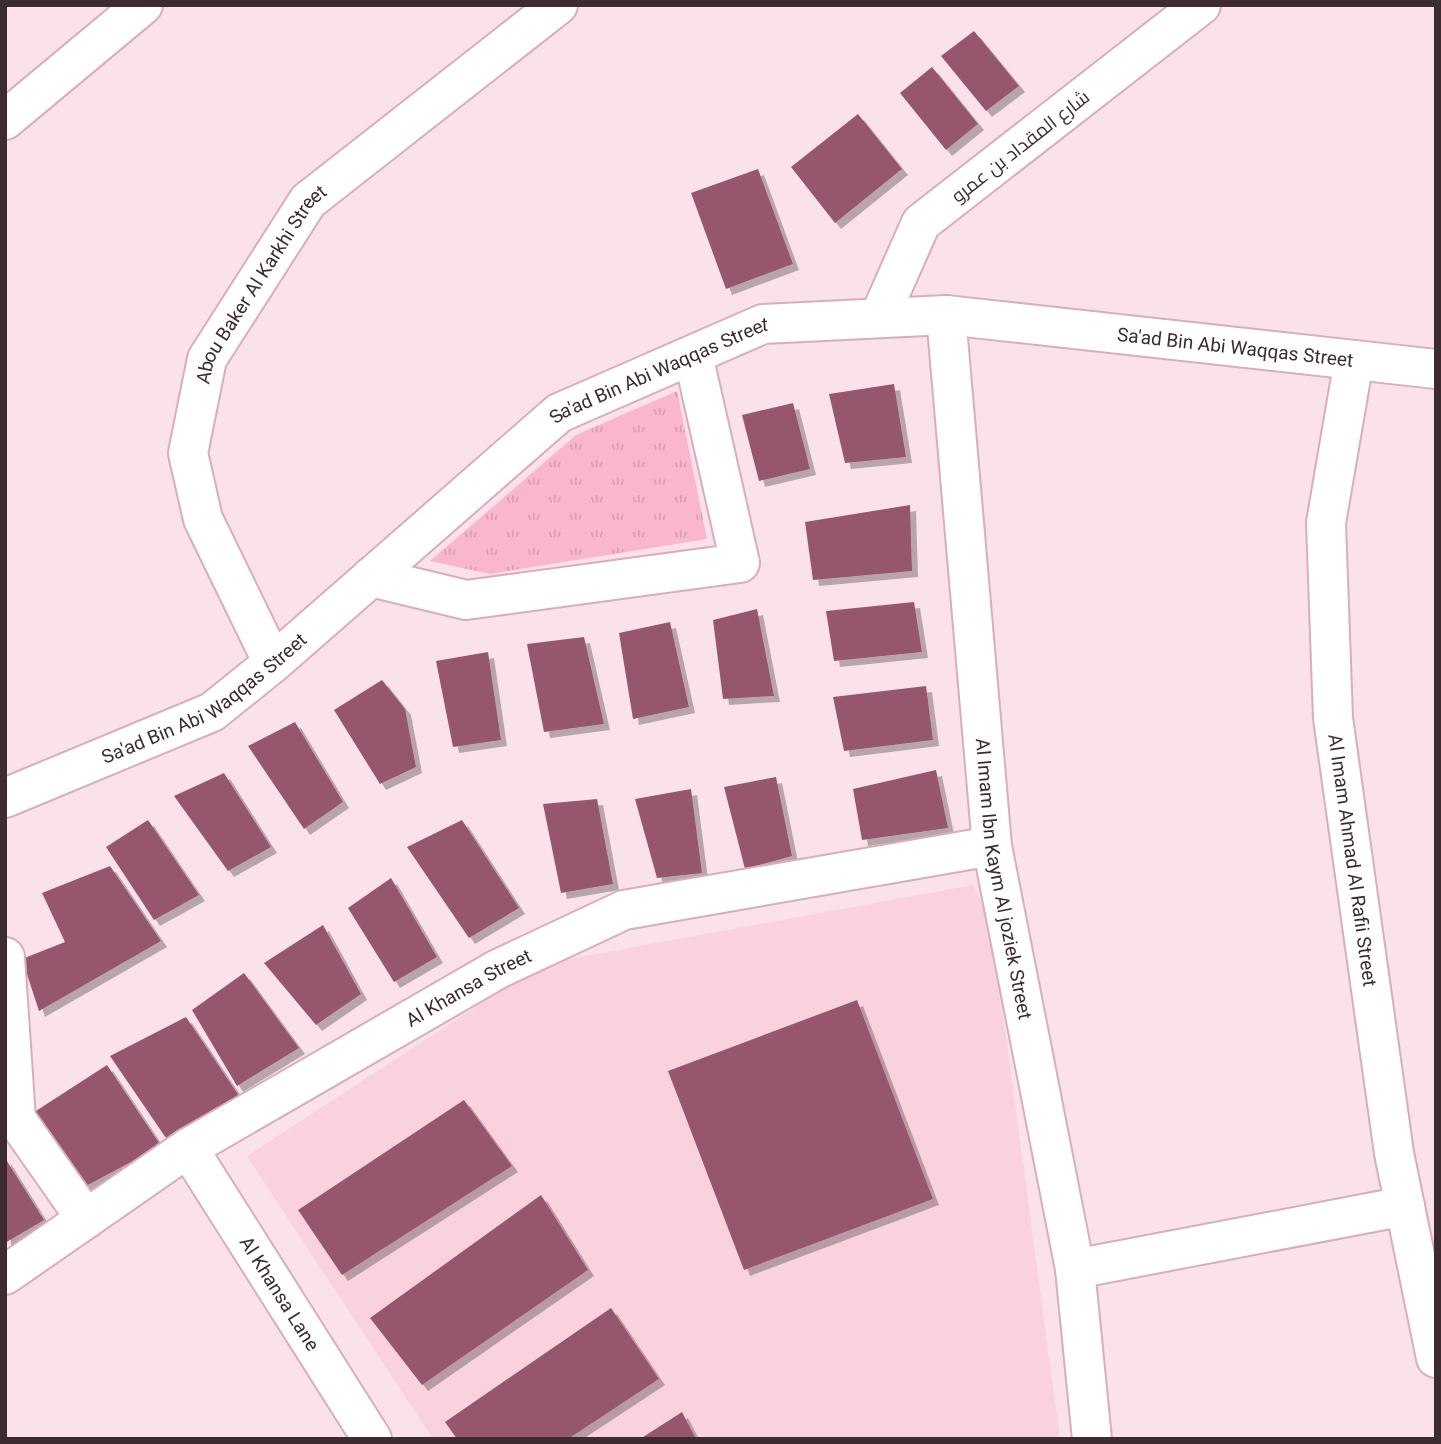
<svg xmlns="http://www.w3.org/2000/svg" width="1441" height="1444" viewBox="0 0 1441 1444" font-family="Roboto,Cairo,sans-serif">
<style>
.built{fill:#f9d2de}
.grass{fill:url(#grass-tufts)}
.building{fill:#96576d;filter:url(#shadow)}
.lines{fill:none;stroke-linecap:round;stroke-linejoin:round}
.minor-casing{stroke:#d7afbb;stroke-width:42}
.minor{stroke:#fff;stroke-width:38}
.labels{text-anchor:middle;stroke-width:7;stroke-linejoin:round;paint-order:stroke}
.street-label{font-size:19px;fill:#3c2c31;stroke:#fff}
</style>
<defs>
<pattern id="grass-tufts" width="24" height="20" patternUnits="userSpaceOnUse" patternTransform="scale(1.75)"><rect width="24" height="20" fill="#fab7cc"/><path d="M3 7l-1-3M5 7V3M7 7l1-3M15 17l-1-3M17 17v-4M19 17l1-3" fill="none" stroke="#d79eb0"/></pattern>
<filter id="shadow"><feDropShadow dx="6" dy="6" stdDeviation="0" flood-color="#0004"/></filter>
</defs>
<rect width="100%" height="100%" fill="#fbe1e9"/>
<path class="built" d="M973,885L990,918L1060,1439H433L247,1156L542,964Z"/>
<path class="grass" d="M677,391L707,539L490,574L430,561L576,435Z"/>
<path class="building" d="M974,31L1019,86L986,111L941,56Z
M932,67L978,124L946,150L900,93Z
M858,114L902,169L835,223L791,167Z
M758,169L793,264L726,289L691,193Z
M894,384L906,457L845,463L829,394Z
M793,403L810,469L759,481L742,415Z
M910,505L912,571L813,580L805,522Z
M914,602L922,652L834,661L826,611Z
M757,609L774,696L723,699L713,620Z
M670,622L689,707L633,719L619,633Z
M584,637L604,724L544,732L527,644Z
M488,652L501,740L453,747L436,661Z
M382,680L405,709L416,767L380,784L334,710Z
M926,686L933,740L844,751L833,697Z
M295,722L343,802L304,829L248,746Z
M936,770L948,828L862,840L853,789Z
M224,773L271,847L228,871L174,796Z
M776,777L792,856L745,869L724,787Z
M691,789L702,873L657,878L635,799Z
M597,799L613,884L561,893L543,804Z
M148,820L199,895L154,920L106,847Z
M462,820L519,908L469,938L407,847Z
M110,866L161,941L39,1011L22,959L65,942L42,893Z
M391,878L437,957L394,982L348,908Z
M323,925L361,994L316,1025L264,963Z
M244,973L299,1048L237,1086L192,1010Z
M857,1000L933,1199L744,1270L668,1071Z
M186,1017L239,1096L166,1138L110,1056Z
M107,1065L161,1146L86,1186L25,1118Z
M464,1100L512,1166L342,1275L298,1210Z
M5,1158L44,1220L5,1243Z
M541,1195L588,1270L422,1385L370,1318Z
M611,1308L659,1379L568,1439H457L445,1422Z
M682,1412L696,1439H640Z"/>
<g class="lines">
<defs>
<g id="minor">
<path d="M5,120L143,5"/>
<path id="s1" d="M946,315L992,846L1075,1269L1092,1439"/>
<path d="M879,318L921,223L1201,5"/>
<path id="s2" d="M1354,360L1326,523L1333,718L1394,1153L1436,1358"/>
<path d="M371,577L466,600L740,563L693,355"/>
<path id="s3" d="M273,663L203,519L188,453L207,359L308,201L558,5"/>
<path id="s4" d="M5,798L212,712L273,663L559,413L763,324L946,315L1436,369"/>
<path d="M5,957L16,1119L86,1219"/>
<path id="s5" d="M188,1148L372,1439"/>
<path d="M1075,1269L1405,1206"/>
<path id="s6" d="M5,1275L188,1148L498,969L624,910L992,846"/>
</g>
</defs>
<use href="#minor" class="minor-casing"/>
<use href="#minor" class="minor"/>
</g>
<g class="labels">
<g class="street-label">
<text transform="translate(1020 146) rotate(-38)" y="7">شارع المقداد بن عمرو</text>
<text dy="7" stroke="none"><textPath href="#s3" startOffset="415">Abou Baker Al Karkhi Street</textPath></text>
<text dy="7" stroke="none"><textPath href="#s4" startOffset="1379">Sa'ad Bin Abi Waqqas Street</textPath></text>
<text dy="7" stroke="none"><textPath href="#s4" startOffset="791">Sa'ad Bin Abi Waqqas Street</textPath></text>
<text dy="7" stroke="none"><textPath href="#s4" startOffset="224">Sa'ad Bin Abi Waqqas Street</textPath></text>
<text dy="7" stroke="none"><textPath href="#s2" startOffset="504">Al Imam Ahmad Al Rafii Street</textPath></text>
<text dy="7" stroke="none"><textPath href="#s1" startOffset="567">Al Imam Ibn Kaym Al joziek Street</textPath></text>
<text dy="7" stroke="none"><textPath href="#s6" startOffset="546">Al Khansa Street</textPath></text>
<text dy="7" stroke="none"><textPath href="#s5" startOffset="172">Al Khansa Lane</textPath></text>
</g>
</g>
<rect width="1441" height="1444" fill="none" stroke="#3c2c31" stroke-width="14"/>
</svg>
